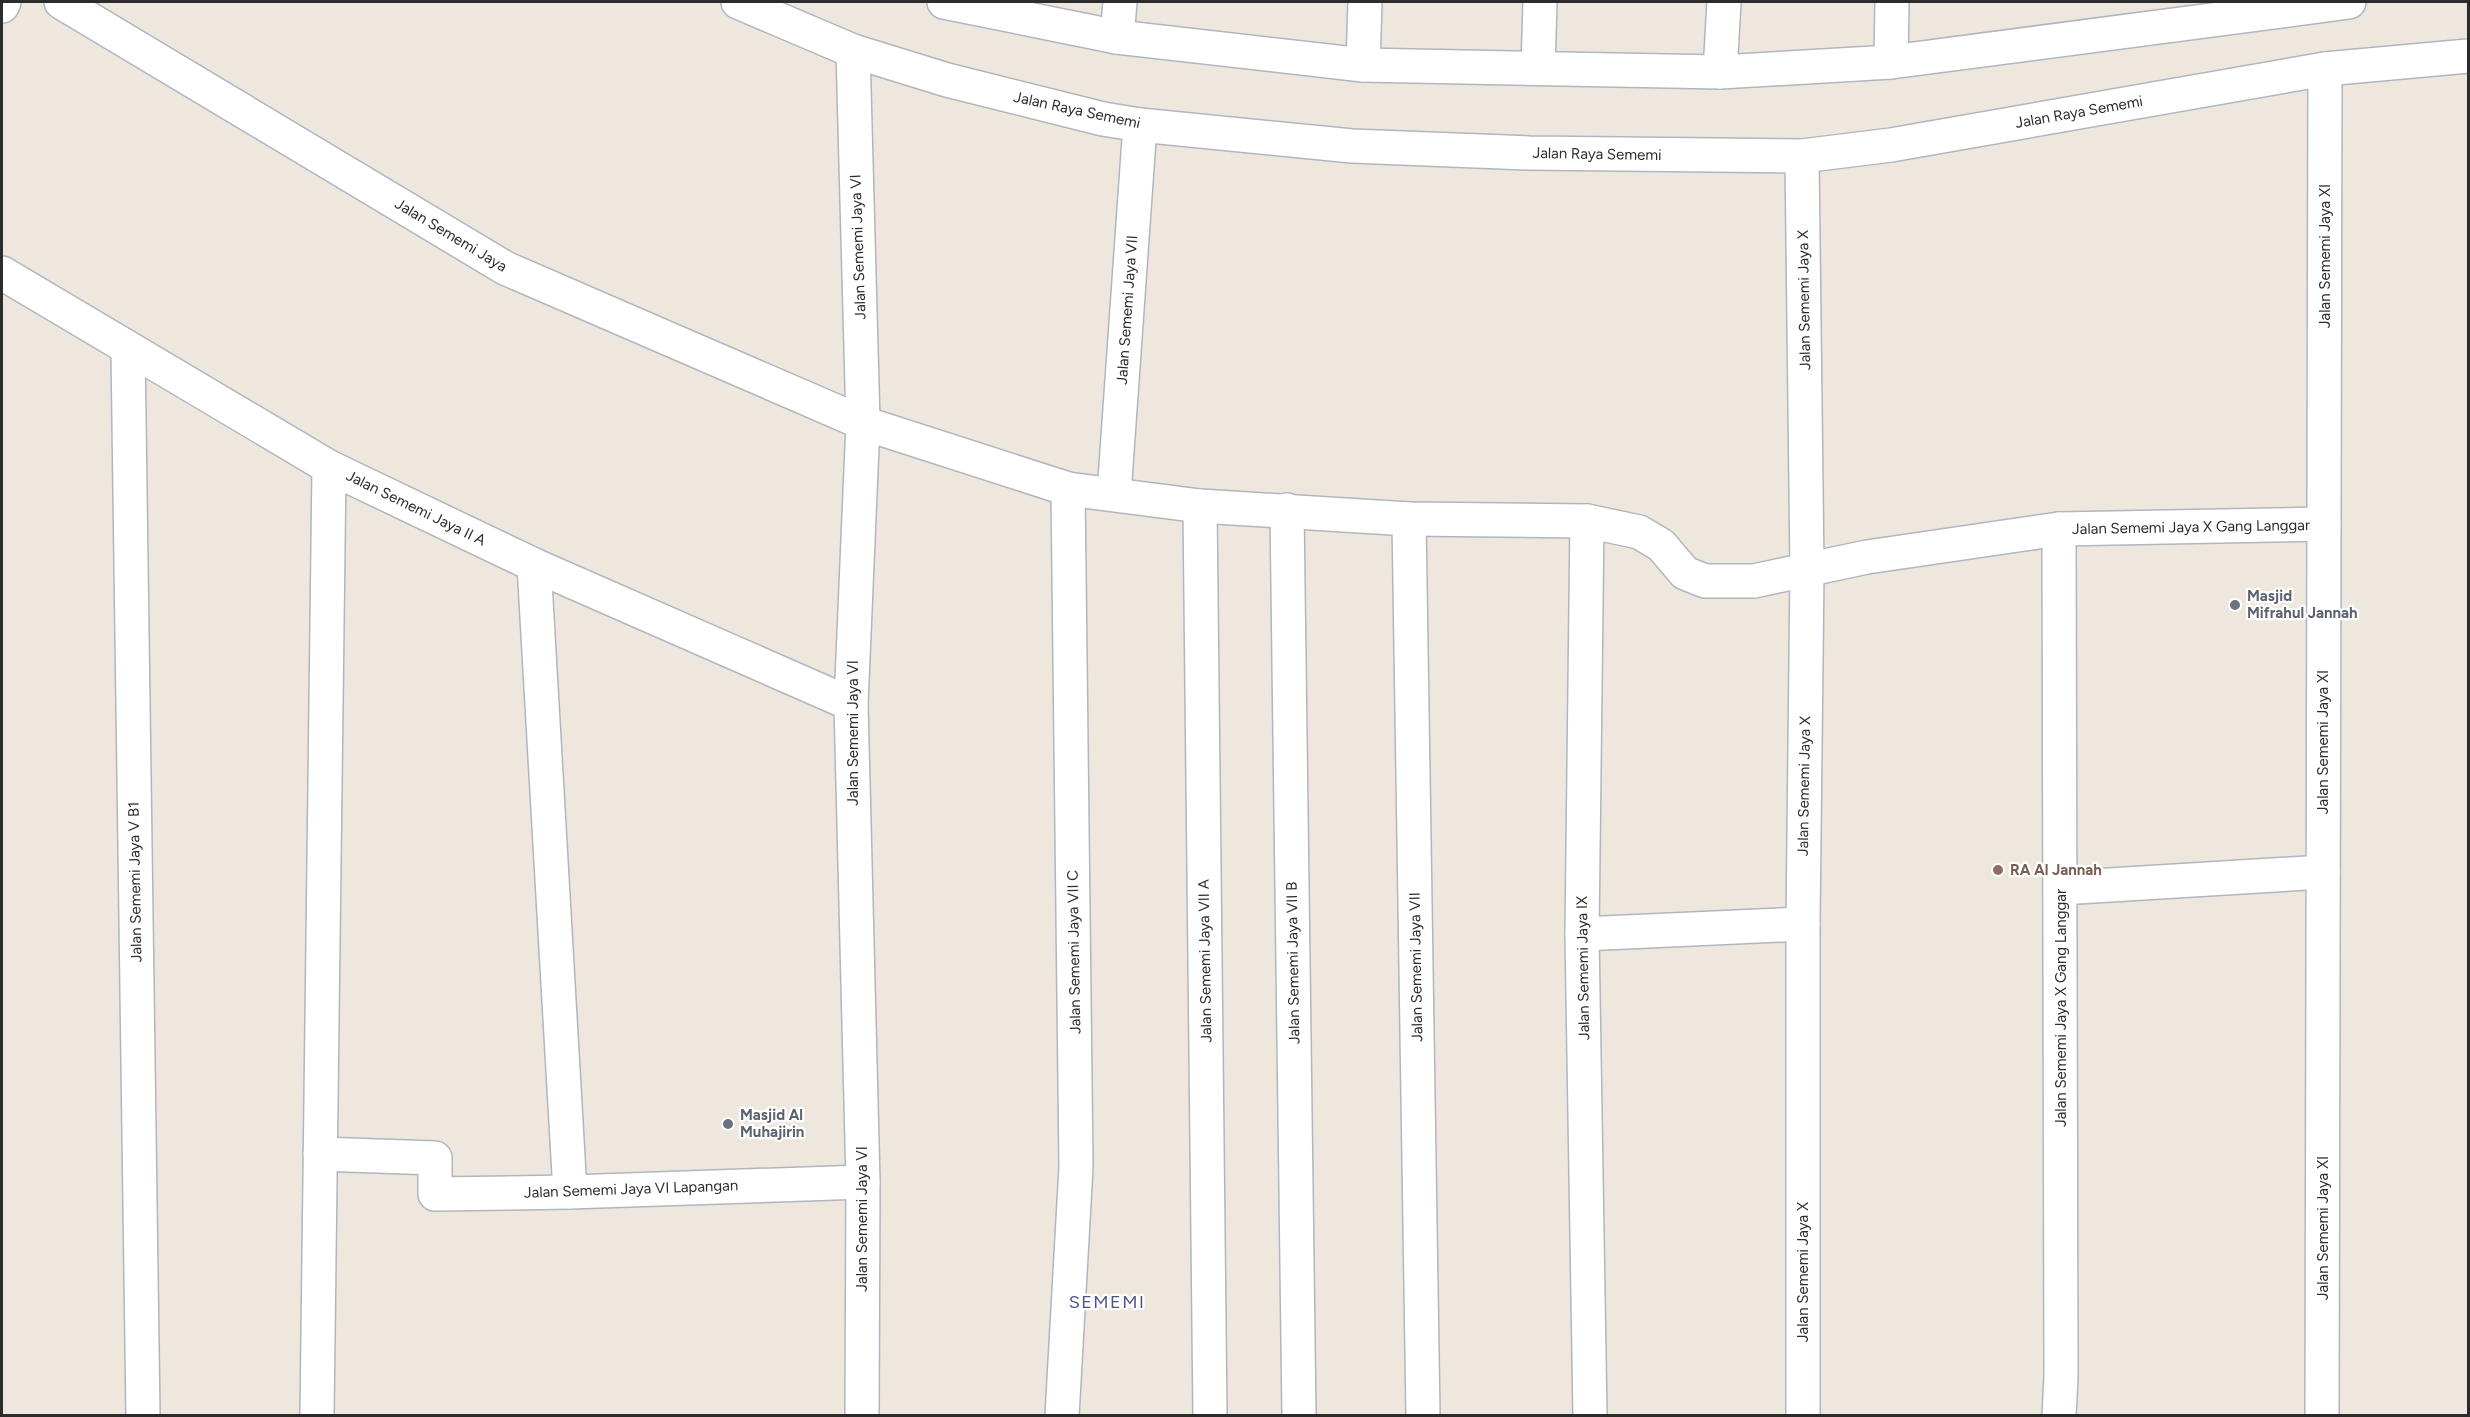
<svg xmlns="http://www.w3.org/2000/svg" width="2470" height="1417" font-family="Figtree,sans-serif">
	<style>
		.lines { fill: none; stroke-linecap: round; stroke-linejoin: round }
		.minor-casing { stroke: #b2b5c0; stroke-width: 36 }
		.secondary-casing { stroke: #b2b5c0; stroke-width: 36 }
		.minor { stroke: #fff; stroke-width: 33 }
		.secondary { stroke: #fff; stroke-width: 33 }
		.worship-dot { fill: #6b7280; stroke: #fff; stroke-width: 2 }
		.education-dot { fill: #8d6e63; stroke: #fff; stroke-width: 2 }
		.labels { text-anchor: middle; stroke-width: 4.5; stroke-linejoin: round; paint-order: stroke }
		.street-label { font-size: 15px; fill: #2c2c2c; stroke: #fff }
		.worship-label { font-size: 15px; font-weight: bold; fill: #5b616d; stroke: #fff; text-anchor: start }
		.education-label { font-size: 15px; font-weight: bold; fill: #785e54; stroke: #fff; text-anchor: start }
		.quarter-label { font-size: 18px; letter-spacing: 1.5px; fill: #4a5480; stroke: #fff }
	</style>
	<rect width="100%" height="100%" fill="#eee7de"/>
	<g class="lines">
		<g class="minor-casing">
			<g id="minor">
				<polyline points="61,2 505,268 863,423 1068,489 1200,506 1409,519 1587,521 1639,532 1661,545 1685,573 1705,581 1754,581 1867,557 2059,529 2324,524"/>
				<polyline points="2,6 4,2"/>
				<polyline points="1117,37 1120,2"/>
				<polyline points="853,51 863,423 851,704 863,1182 862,1416"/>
				<polyline points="1891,62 1892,2"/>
				<polyline points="1363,65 1365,2"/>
				<polyline points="1538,68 1540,2"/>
				<polyline points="1720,72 1724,2"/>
				<polyline points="1802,156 1807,570 1803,924 1803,1416"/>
				<polyline points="2,273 329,467 534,565 851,704"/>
				<polyline points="128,349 143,1416"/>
				<polyline points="1114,494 1140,125"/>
				<polyline points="1200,506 1210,1416"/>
				<polyline points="1287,510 1299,1416"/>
				<polyline points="1409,519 1423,1416"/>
				<polyline points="1587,521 1582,934 1590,1416"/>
				<polyline points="2059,529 2061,1377 2059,1416"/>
				<polyline points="534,565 570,1192"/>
				<polyline points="2061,888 2323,872"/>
				<polyline points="1582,934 1803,924"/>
				<polyline points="320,1154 435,1158 435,1194 570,1192 863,1182"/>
				<polyline points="317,1416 329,467"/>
				<polyline points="1062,1416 1076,1167 1068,489"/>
				<polyline points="2322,1416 2325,69"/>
			</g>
		</g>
		<g class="secondary-casing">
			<g id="secondary">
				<polyline points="738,2 853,51 947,80 1103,119 1140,125 1352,146 1529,153 1802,156 1891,145 2325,69 2468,56"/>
				<polyline points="944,2 1117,37 1363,65 1720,72 1891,62 2349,2"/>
			</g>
		</g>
		<use href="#minor" class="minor"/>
		<use href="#secondary" class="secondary"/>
	</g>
	<g class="worship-dot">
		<circle cx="2235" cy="605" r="6"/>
		<circle cx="728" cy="1124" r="6"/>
	</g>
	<circle class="education-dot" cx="1998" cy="870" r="6"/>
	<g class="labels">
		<g class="street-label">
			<text transform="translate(1077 110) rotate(12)" y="5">Jalan Raya Sememi</text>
			<text transform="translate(2079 112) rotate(-10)" y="5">Jalan Raya Sememi</text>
			<text transform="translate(1597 154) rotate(1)" y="5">Jalan Raya Sememi</text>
			<text transform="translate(451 235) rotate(31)" y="5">Jalan Sememi Jaya</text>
			<text transform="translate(858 247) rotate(-92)" y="5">Jalan Sememi Jaya VI</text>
			<text transform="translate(2325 256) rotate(-90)" y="5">Jalan Sememi Jaya XI</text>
			<text transform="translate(1804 300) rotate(-91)" y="5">Jalan Sememi Jaya X</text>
			<text transform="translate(1127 310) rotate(-86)" y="5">Jalan Sememi Jaya VII</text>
			<text transform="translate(416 508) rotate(26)" y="5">Jalan Sememi Jaya II A</text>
			<text transform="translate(2191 527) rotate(-1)" y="5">Jalan Sememi Jaya X Gang Langgar</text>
			<text transform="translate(853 733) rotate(-90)" y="5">Jalan Sememi Jaya VI</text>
			<text transform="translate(2323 742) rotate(-90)" y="5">Jalan Sememi Jaya XI</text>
			<text transform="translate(1804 786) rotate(-89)" y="5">Jalan Sememi Jaya X</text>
			<text transform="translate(135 882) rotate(-91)" y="5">Jalan Sememi Jaya V B1</text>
			<text transform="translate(1074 952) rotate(-91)" y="5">Jalan Sememi Jaya VII C</text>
			<text transform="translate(1205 961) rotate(-91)" y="5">Jalan Sememi Jaya VII A</text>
			<text transform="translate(1293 963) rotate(-91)" y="5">Jalan Sememi Jaya VII B</text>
			<text transform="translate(1416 967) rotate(-91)" y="5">Jalan Sememi Jaya VII</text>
			<text transform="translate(1583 968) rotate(-91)" y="5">Jalan Sememi Jaya IX</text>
			<text transform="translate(2061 1008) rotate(-90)" y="5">Jalan Sememi Jaya X Gang Langgar</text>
			<text transform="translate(631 1189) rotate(-2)" y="5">Jalan Sememi Jaya VI Lapangan</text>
			<text transform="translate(862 1219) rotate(-90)" y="5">Jalan Sememi Jaya VI</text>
			<text transform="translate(2323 1228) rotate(-90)" y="5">Jalan Sememi Jaya XI</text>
			<text transform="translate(1803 1272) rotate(-90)" y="5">Jalan Sememi Jaya X</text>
		</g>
		<g class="worship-label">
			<text x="2247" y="601">Masjid<tspan x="2247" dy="17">Mifrahul Jannah</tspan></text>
			<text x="740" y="1120">Masjid Al<tspan x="740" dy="17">Muhajirin</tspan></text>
		</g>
		<g class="education-label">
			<text x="2010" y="875">RA Al Jannah</text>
		</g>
		<g class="quarter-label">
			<text x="1107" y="1308">SEMEMI</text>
		</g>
	</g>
	<rect width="2470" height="1417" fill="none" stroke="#2c2c2c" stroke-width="6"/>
</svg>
